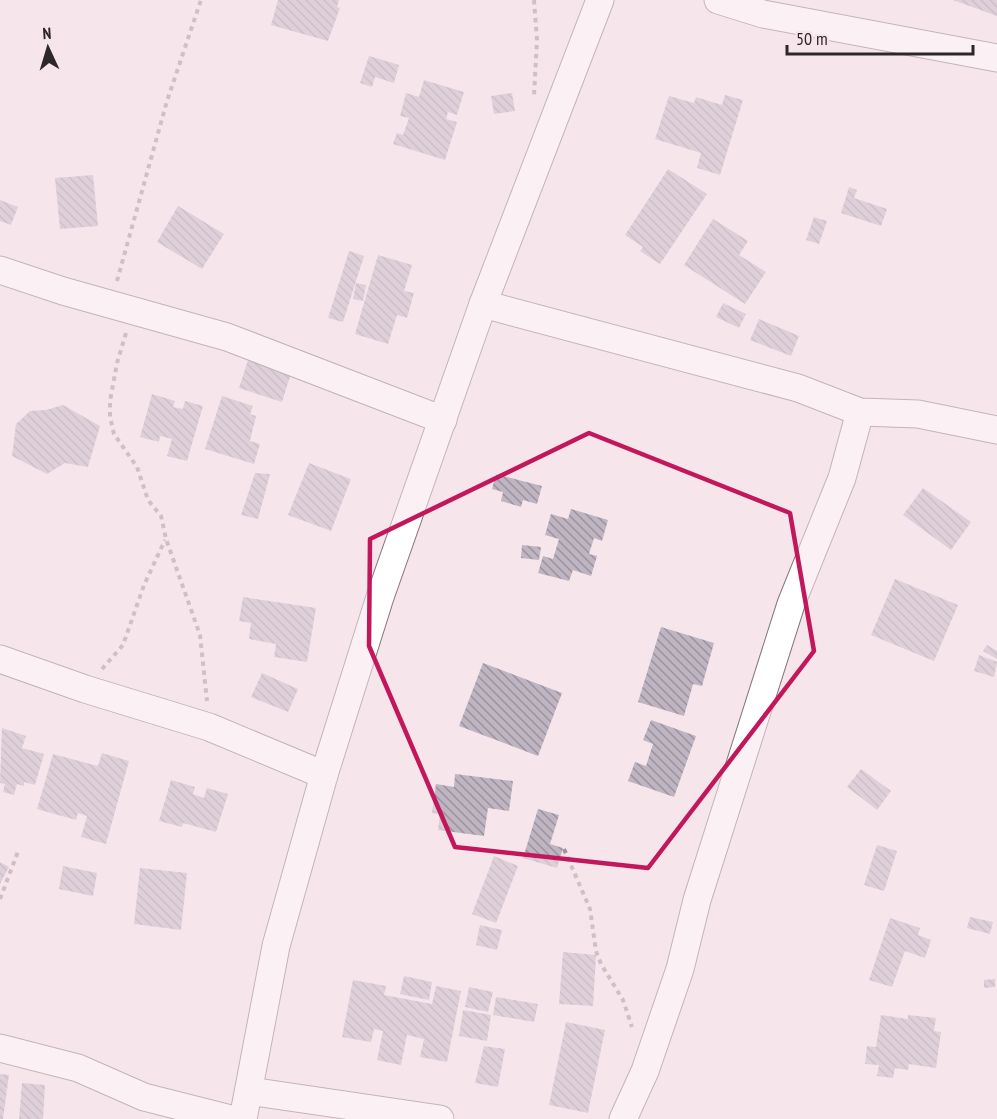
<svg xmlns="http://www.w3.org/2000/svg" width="997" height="1119" font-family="'PT Sans Narrow',sans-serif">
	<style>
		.building { fill: url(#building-back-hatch) }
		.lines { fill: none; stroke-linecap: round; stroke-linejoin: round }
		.minor-casing { stroke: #85767c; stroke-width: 29 }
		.path { stroke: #9f9197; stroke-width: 4; stroke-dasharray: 4.5 4.5; stroke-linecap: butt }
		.minor { stroke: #fff; stroke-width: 27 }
		.marked { fill: none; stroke: #c2185b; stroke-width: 4.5; stroke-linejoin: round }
	</style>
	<defs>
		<pattern id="building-back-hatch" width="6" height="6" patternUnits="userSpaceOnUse" patternTransform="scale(1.5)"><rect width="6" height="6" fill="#bfb4c1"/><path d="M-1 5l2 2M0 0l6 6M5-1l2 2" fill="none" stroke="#9c929d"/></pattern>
	</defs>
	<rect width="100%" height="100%" fill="#f7e5ec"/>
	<g class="building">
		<polygon points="278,0 339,0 337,7 340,8 328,41 271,25"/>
		<polygon points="953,0 997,0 997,16"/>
		<polygon points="369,56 399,65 394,83 375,77 372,87 360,83"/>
		<polygon points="424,80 464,92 457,115 448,112 446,119 457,122 445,160 393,144 397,133 403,135 409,118 400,116 406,93 419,97"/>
		<polygon points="512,93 515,111 494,114 491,96"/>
		<polygon points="725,95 743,100 720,175 697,168 701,153 655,139 669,96 694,103 696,97 722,105"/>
		<polygon points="668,169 707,194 660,264 640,251 643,247 625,235"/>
		<polygon points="93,175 98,226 60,229 55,178"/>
		<polygon points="849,187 857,190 854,198 887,209 881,226 841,213"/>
		<polygon points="0,200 18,207 11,225 0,221"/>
		<polygon points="178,206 224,234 202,269 157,242"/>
		<polygon points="814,217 827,221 819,244 806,240"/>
		<polygon points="713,219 748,241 739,255 766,272 745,304 684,265"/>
		<polygon points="349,251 364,256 343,322 328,318"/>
		<polygon points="378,255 412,265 404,291 414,293 407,318 397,315 388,344 355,334"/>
		<polygon points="356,283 366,285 363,301 353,299"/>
		<polygon points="723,303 746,314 739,328 716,317"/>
		<polygon points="759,319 799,336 791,356 750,340"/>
		<polygon points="250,354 293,367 282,402 239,388"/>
		<polygon points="152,394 175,401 173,407 183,409 185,401 203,406 187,461 167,456 172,439 160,436 159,442 140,437"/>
		<polygon points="222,396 253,406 250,414 256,416 250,441 260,444 254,464 205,449"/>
		<polygon points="63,405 100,426 88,467 65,463 47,474 12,456 16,424 30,411 46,410"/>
		<polygon points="309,463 351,479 331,531 288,515"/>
		<polygon points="255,473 270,474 258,519 241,515"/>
		<polygon points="496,474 542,486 537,504 523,500 521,507 501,501 503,492 492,489"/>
		<polygon points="923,488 971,522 951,550 903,515"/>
		<polygon points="571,509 608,520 602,541 594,538 589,554 597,556 591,576 573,570 569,581 538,573 543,556 553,559 559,539 545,535 551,514 568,519"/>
		<polygon points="522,545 541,547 539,560 521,558"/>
		<polygon points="895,579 958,605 934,661 871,635"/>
		<polygon points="243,597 316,608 307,662 274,657 276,644 249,639 251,623 239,621"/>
		<polygon points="661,627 714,643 702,686 693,684 684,716 638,702"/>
		<polygon points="987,645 997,651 997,659 983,651"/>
		<polygon points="979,655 997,662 994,677 974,671"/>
		<polygon points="483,663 562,693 538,756 459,726"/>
		<polygon points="262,673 298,689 288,712 251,697"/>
		<polygon points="651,720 696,736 674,797 628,781 635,762 646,766 653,744 643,740"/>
		<polygon points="2,728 26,736 22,748 44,754 35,785 24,782 24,786 17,784 14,795 3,792 5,784 0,783"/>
		<polygon points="102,753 129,761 106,844 81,837 87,816 78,813 76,820 37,809 53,754 98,766"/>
		<polygon points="861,769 891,791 877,810 847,787"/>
		<polygon points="455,774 513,781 509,811 488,808 484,836 438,830 440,814 432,813 436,784 454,787"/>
		<polygon points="171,780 195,787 193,794 204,798 207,788 228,794 216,832 183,823 182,827 159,821"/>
		<polygon points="538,809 559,815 550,844 563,848 557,868 523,858"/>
		<polygon points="877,845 897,851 884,891 864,885"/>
		<polygon points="494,856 518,866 496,923 472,914"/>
		<polygon points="0,862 9,867 0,884"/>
		<polygon points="63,866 97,873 93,896 59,889"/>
		<polygon points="140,868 187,873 181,930 134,924"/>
		<polygon points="970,917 993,922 990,934 967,928"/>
		<polygon points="890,918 920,928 918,935 931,940 925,958 905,951 892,987 869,980"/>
		<polygon points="480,925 502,930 497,950 476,945"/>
		<polygon points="563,952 596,955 593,1006 559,1004"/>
		<polygon points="404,976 432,982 429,1000 400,994"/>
		<polygon points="995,979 995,987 984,988 984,980"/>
		<polygon points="353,980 386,986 384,995 432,1004 436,986 461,991 447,1062 420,1057 424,1039 407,1035 401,1065 377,1060 383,1031 374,1029 371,1042 342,1037"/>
		<polygon points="469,987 493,992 488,1012 465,1007"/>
		<polygon points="496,997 538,1004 534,1022 493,1015"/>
		<polygon points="463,1010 491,1015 487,1041 459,1036"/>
		<polygon points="881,1015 908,1019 908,1015 936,1018 934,1031 941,1032 936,1068 909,1064 908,1070 895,1068 893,1078 877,1076 879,1065 865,1064 867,1046 876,1047"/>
		<polygon points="566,1022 605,1030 588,1113 549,1105"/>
		<polygon points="484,1046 505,1049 498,1087 475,1083"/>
		<polygon points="0,1074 9,1075 3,1119 0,1119"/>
		<polygon points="22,1083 45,1085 43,1119 19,1119"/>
	</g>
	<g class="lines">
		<g class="minor-casing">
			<g id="minor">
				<polyline points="718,0 763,14 997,58"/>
				<polyline points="0,270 63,291 227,337 443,420"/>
				<polyline points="483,304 798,388 860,412 918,414 997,430"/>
				<polyline points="0,659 85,689 209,727 324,775"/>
				<polyline points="0,1048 78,1068 144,1097 231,1119"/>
				<polyline points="249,1091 440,1119"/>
				<polyline points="243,1119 276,946 324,775 380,597 483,304 600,0"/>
				<polyline points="623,1119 645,1071 680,969 697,900 791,604 842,478 860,412"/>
			</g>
		</g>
		<g class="path">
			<polyline points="534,0 537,40 534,95"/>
			<polyline points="117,281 167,101 201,0"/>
			<polyline points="126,333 117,363 110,401 110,417 114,434 137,467 148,500 161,516 166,539 200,635 207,701"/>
			<polyline points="102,669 123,645 144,585 165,540"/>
			<polyline points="564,849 590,909 596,951 601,964 623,1000 632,1027"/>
			<polyline points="0,899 19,849"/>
		</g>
		<use href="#minor" class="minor"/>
	</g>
	<path d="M0 0H997V1119H0ZM589 433 790 513 814 651 648 868 455 847 369 646 370 539Z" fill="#f7e5ec" fill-opacity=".55" fill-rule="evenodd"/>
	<path class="marked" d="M589 433 790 513 814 651 648 868 455 847 369 646 370 539Z"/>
	<g transform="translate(48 48) rotate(356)" stroke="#f7e5ec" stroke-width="4.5" paint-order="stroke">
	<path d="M0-4.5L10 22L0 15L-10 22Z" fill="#2e272a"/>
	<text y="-9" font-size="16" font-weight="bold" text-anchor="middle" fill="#2e272a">N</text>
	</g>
	<path d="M787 45v9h186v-9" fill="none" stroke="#2e272a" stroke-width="3"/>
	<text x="796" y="45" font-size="18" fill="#2e272a" stroke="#f7e5ec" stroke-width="4.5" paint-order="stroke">50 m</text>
</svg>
